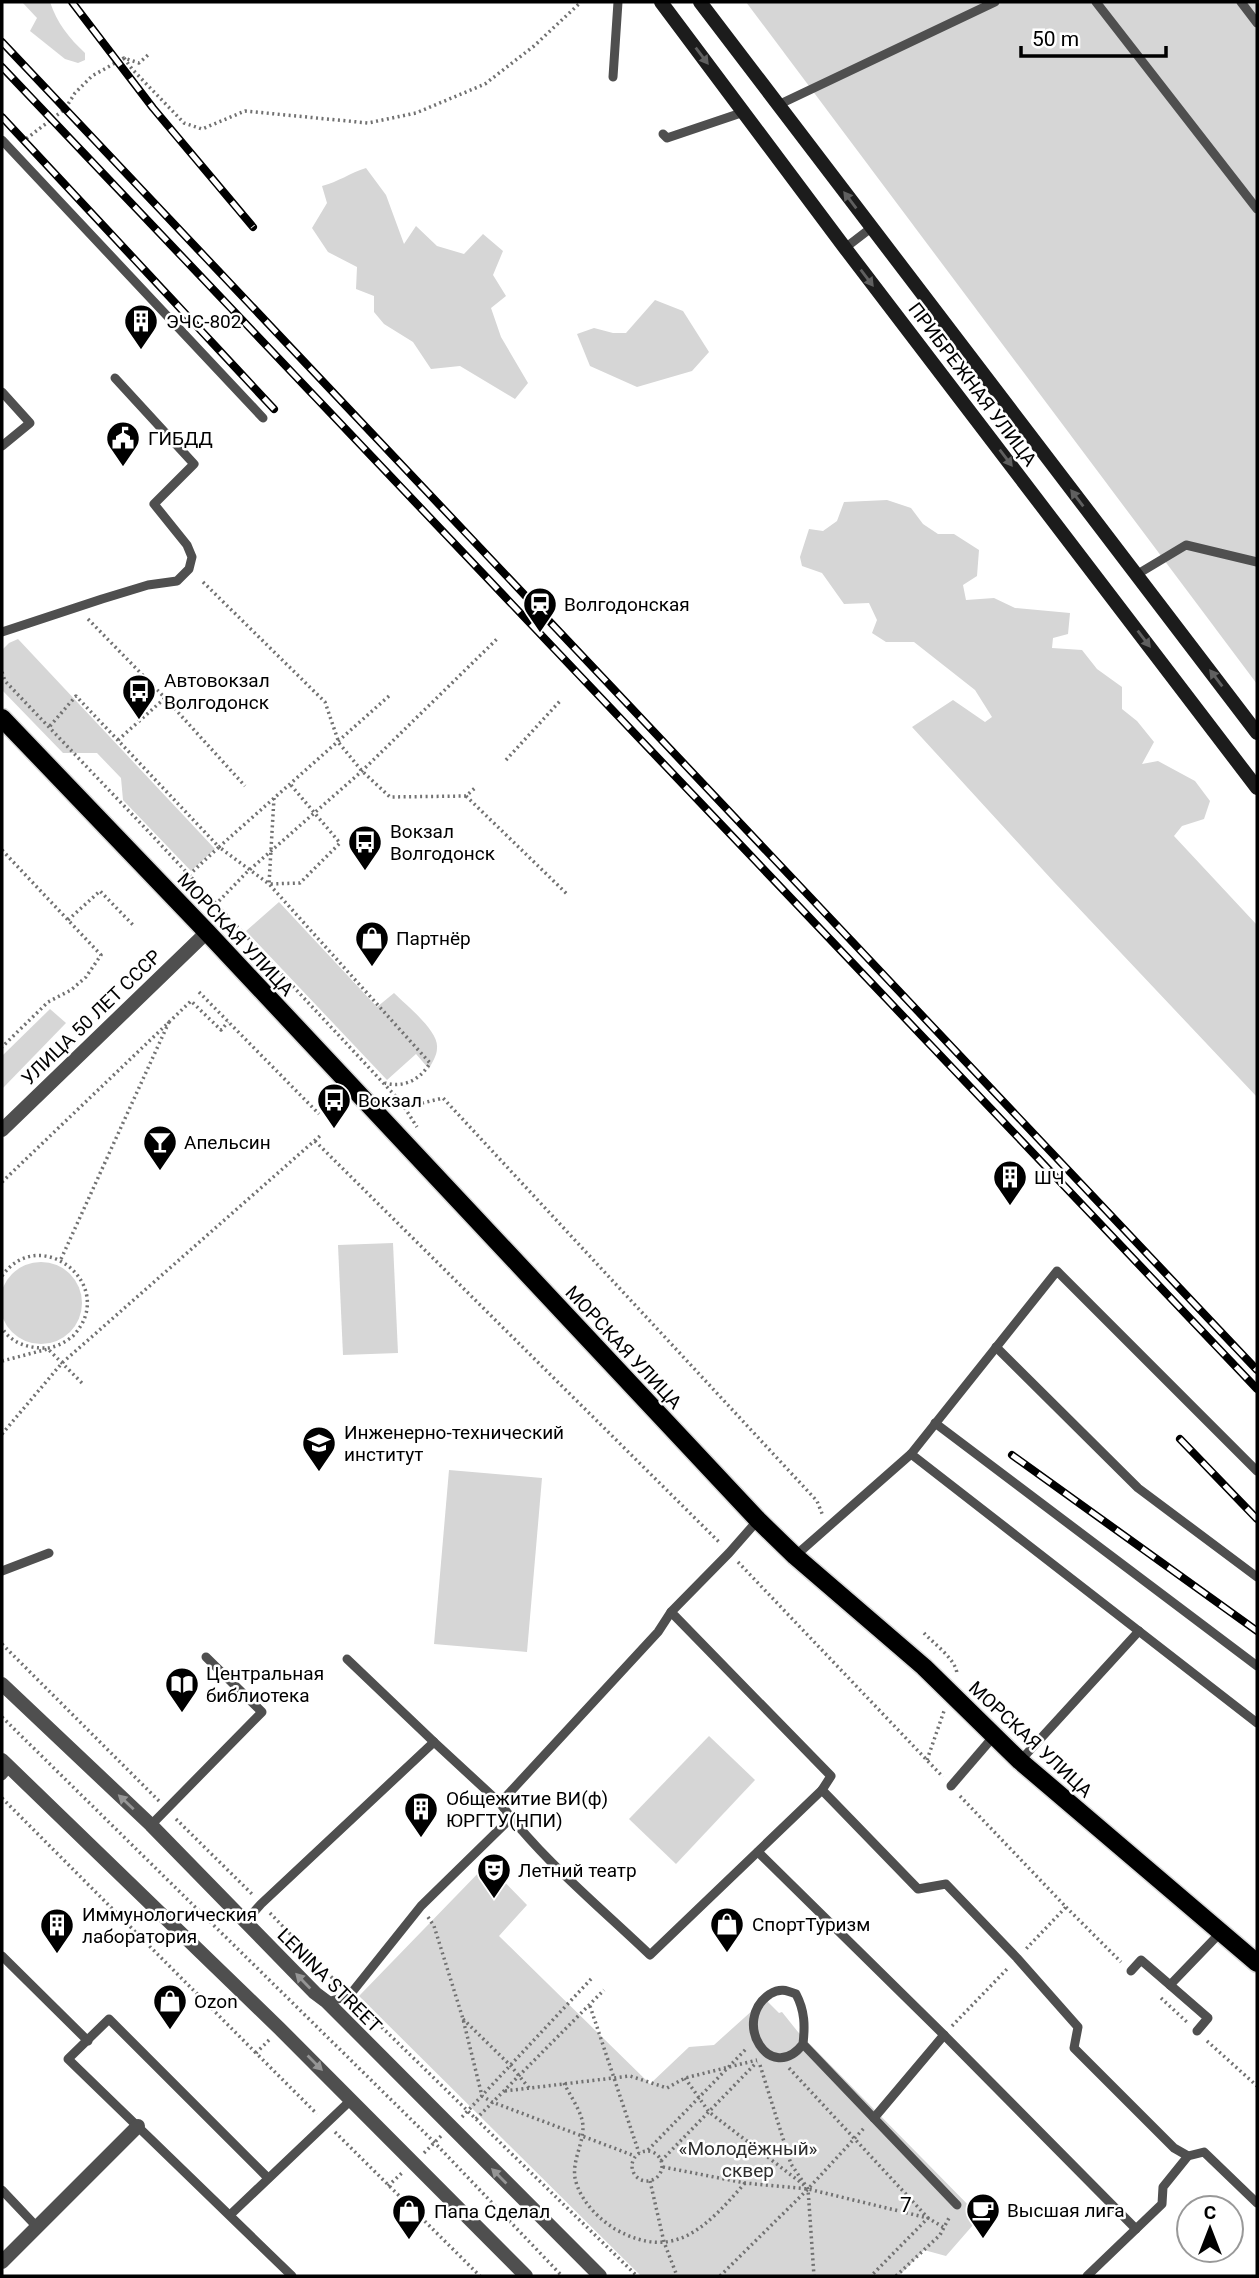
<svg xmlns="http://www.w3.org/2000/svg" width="1259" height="2278" font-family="Roboto,sans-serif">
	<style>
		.green { fill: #d6d6d6 }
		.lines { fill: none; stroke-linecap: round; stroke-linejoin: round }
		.primary-casing { stroke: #dbdbdb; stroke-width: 21 }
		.path { stroke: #717171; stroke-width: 3.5; stroke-dasharray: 2 3.5; stroke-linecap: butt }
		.service { stroke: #4f4f4f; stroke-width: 9 }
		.minor { stroke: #4f4f4f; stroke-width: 14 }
		.tertiary { stroke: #4f4f4f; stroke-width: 14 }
		.secondary { stroke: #1c1c1c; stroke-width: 14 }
		.primary { stroke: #000; stroke-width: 18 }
		.rail-casing { stroke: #000; stroke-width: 8 }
		.rail { stroke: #fff; stroke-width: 5; stroke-dasharray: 16; stroke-linecap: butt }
		.oneway { fill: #606060 }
		.oneway2 { fill: #959595 }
		.labels { text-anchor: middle; stroke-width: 5; stroke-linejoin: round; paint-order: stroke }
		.poi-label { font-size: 19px; fill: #000; stroke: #fff; text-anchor: start }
		.street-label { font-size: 19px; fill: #000; stroke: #fff }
		.park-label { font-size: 19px; fill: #2d2d2d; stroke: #fff }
		.neighbourhood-label { font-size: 21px; letter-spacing: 2px; fill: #000; stroke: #fff }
	</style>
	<rect width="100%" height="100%" fill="#fff"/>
	<g class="green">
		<path d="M22 2H50C57 23 69 38 85 53V60L78 63 65 59 30 31 37 18Z"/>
		<polygon points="746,2 1257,2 1257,684"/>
		<path d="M366 168 386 195 404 244 416 226 437 246 464 254 483 234 503 251 493 275 506 296 491 308 501 337 528 383 515 399 460 366 431 369 413 342 384 324 374 312V296L356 289 357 267 328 252 312 228 327 203 322 186C338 182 350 173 366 168Z"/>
		<polygon points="655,300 683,311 709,352 692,371 637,387 590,366 577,334 594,328 613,333 626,333"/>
		<polygon points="887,500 911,508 923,524 938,534 954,534 979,550 977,576 963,585 966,600 994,598 1015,608 1070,613 1068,634 1053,638 1052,648 1082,650 1097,669 1122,687 1122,709 1137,721 1154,742 1142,764 1158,761 1195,781 1210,801 1204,819 1182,826 1174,836 1257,925 1257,1097 1054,882 912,727 953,700 985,722 992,717 975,690 914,642 886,642 872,633 877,620 869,603 844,604 822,573 802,566 800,557 809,529 823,531 837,521 844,502"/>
		<polygon points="18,639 215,849 191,871 123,800 121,778 97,753 63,753 2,690 2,650 9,643"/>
		<path d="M279 902 377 1007 394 993C406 1005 439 1031 437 1048 437 1056 432 1062 429 1069L416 1054 387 1080 246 931Z"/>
		<polygon points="50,1009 66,1023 2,1089 2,1056"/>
		<polygon points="393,1243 398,1353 343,1355 338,1245"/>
		<circle cx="41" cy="1303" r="41"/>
		<polygon points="449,1470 542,1478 527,1652 434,1644"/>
		<polygon points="709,1736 755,1780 676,1864 629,1819"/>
		<polygon points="487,1864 527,1905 499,1936 650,2084 689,2047 714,2045 765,1999 779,2013 782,2012 798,2032 980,2217 946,2256 924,2250 899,2276 641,2276 359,1996"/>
	</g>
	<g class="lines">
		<g class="primary-casing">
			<polyline id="primary" points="2,718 207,932 758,1520 795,1556 924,1667 1020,1761 1257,1963"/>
		</g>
		<g class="path">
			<polyline points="124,58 132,69 184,123 202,129 245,111 368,123 416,113 485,84 534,46 581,2"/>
			<polyline points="22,142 65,109 75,93 92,76 124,58 139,63 148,55"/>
			<polyline points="203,582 325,702 339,743 362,771 390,797 466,796 476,787"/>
			<polyline points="88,619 165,698"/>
			<polyline points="2,672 5,681 147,830 401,1102 417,1127"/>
			<polyline points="50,726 76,696 219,847 389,696"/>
			<polyline points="118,740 165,698 245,786"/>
			<polyline points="506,760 560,701"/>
			<polyline points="466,796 567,894"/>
			<polyline points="274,798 269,884 300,883 340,843 290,784"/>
			<polyline points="2,850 101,955 86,977 71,990 48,1002 2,1047"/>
			<path d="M189 875 219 847 269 884 430 1063C420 1080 404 1088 385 1083"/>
			<polyline points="219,901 246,873 362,771 499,637"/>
			<polyline points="68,920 100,891 135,927"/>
			<polyline points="199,992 319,1114"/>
			<polyline points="406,1107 443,1098 817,1501 823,1516"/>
			<polyline points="315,1141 721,1544"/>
			<polyline points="2,1182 191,1001 221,1030 228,1022"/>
			<polyline points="61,1259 169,1022"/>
			<path d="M2 1276C40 1222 120 1286 73 1336 66 1342 53 1349 44 1348 28 1348 11 1343 2 1328"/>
			<polyline points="2,1361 48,1349 82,1383"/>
			<polyline points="2,1434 62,1363 321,1135"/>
			<polyline points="738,1562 943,1777"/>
			<path d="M924 1633C934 1644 956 1659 957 1674"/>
			<polyline points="2,1644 159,1801"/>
			<polyline points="2,1717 434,2142 562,2276"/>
			<polyline points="927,1760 944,1711"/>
			<polyline points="960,1796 1066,1907 1025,1950"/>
			<polyline points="2,1798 256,2053"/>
			<polyline points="176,1819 253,1895"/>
			<polyline points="1066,1907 1121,1962"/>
			<polyline points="270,1913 340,1986"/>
			<polyline points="428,1917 434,1926 463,2019 482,2096 492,2102 635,2156"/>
			<polyline points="1161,1998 1189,2024"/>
			<polyline points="358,2004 637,2276"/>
			<polyline points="590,2006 639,2153"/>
			<polyline points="463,2019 511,2066 529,2088"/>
			<polyline points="952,2026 1008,1968"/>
			<polyline points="269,2040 256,2053 317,2114"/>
			<polyline points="1207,2041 1257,2086"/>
			<polyline points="760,2065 791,2164 808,2189 814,2276"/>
			<polyline points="789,2068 928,2218 871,2276"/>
			<polyline points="685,2078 709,2112 804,2185"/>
			<path d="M564 2083C570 2096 583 2113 583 2127 583 2147 569 2165 577 2185 583 2203 599 2219 615 2229 675 2263 707 2226 745 2183"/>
			<polyline points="505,2091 630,2076 667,2088 685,2078 757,2060"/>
			<polyline points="462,2117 592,1978"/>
			<polyline points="476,2119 604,1990"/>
			<polyline points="335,2132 480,2276"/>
			<polyline points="648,2150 747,2048"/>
			<circle cx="647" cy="2166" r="15"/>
			<polyline points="424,2153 441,2136"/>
			<polyline points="661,2161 757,2062"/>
			<polyline points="663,2167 745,2183 808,2189 928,2218 943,2227"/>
			<polyline points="650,2181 664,2242 677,2276"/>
			<polyline points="388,2186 403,2172"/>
			<polyline points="720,2276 808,2189 865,2127"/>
			<polyline points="896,2276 940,2235 950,2216"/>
		</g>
		<g class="service">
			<polyline points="1096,2 1257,209"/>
			<polyline points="1241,2 1257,23"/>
			<polyline points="613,77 618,2"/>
			<polyline points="778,105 995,2"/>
			<polyline points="663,134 667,138 744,112"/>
			<polyline points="2,140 263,418"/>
			<polyline points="845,248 871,228"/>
			<polyline points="2,392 30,423 2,446"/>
			<polyline points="1136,575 1186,545 1257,562"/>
			<polyline points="2,632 102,599 148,585 177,581 189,569 192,557 187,545 154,504 194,464 115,378"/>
			<polyline points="996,1347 1138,1488 1257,1577"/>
			<polyline points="935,1423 1257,1666"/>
			<polyline points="1257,1471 1057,1271 911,1454 1257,1723"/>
			<polyline points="758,1520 729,1553 671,1612 831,1776 822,1790 918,1889 946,1884 1017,1958 1078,2027 1074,2048 1174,2148 1188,2156"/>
			<polyline points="795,1556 911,1454"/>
			<polyline points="2,1571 49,1553"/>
			<path d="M671 1612 658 1632 500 1803C540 1858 601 1908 650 1955L822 1790"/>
			<polyline points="347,1659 434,1742"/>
			<polyline points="1020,1761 1139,1631"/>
			<polyline points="2,1776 9,1768"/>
			<polyline points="951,1786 994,1736"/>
			<polyline points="151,1825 262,1712 206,1657"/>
			<polyline points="758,1852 944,2035 1136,2229"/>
			<polyline points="245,1922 261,1904 434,1742 500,1803"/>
			<polyline points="2,1956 88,2041"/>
			<polyline points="1131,1971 1141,1960 1170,1985 1221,1932"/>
			<polyline points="1170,1985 1208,2018 1197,2031"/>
			<polyline points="327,2002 349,1996 421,1906 511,1818"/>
			<path d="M803 2044C771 2086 730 2021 770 1994 780 1988 786 1990 796 1994 805 2011 805 2026 803 2044L957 2205"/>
			<polyline points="874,2118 944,2035"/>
			<polyline points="268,2178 109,2019 68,2059 292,2276"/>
			<polyline points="2,2190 37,2227"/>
			<polyline points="230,2215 351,2100"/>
			<polyline points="1087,2276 1162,2204 1163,2187 1188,2156 1204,2152 1257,2203"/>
		</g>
		<g class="minor">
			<polyline points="2,1684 151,1825 315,1993 327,2002 600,2276"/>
			<polyline points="2,1760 279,2028 526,2276"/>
			<polyline points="2,2262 138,2126"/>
		</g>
		<polyline class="tertiary" points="2,1130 207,932"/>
		<g class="secondary">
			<polyline points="661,2 845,248 1257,788"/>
			<polyline points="700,2 1257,733"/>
		</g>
		<use href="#primary" class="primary"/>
		<g class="rail-casing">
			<g id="rail">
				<polyline points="72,2 153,108 253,227"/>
				<polyline points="2,42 1257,1370"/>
				<polyline points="2,67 1257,1389"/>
				<polyline points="2,117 274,409"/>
				<polyline points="1180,1439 1257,1519"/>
				<polyline points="1012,1455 1257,1631"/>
			</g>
		</g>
		<use href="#rail" class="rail"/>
	</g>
	<defs><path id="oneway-solid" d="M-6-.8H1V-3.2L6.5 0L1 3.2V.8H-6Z" transform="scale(1.75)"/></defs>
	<g class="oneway">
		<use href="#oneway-solid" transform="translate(702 56) rotate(53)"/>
		<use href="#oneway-solid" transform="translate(850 200) rotate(-127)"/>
		<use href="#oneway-solid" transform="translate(867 278) rotate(53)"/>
		<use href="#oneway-solid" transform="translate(1006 458) rotate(53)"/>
		<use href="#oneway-solid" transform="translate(1077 498) rotate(-127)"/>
		<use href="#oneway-solid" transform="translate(1144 639) rotate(53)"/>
		<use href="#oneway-solid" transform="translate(1216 678) rotate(-127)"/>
	</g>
	<g class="oneway2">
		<use href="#oneway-solid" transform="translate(126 1802) rotate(-137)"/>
		<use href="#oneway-solid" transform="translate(303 1981) rotate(-134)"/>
		<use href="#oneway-solid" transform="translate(315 2063) rotate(45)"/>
		<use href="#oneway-solid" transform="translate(499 2176) rotate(-135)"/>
	</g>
	<defs>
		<g id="building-pin" transform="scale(1.75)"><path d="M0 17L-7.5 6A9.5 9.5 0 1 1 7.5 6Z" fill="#000" stroke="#fff"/><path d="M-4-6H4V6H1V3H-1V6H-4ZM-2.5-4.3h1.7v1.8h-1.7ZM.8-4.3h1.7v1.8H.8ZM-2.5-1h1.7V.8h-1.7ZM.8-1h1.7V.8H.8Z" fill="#fff"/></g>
		<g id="civic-pin" transform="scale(1.75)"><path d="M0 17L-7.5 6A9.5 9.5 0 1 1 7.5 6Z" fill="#000" stroke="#fff"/><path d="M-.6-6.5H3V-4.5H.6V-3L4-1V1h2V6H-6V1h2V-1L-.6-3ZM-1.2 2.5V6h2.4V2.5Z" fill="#fff"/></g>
		<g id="station-pin" transform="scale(1.75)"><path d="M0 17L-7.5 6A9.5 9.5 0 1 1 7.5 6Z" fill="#000" stroke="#fff"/><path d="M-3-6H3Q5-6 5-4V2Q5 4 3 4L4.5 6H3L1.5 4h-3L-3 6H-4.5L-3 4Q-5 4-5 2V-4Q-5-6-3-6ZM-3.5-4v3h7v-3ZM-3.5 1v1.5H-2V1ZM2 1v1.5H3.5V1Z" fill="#fff"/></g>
		<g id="bus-pin" transform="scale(1.75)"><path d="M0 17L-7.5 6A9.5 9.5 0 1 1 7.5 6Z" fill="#000" stroke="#fff"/><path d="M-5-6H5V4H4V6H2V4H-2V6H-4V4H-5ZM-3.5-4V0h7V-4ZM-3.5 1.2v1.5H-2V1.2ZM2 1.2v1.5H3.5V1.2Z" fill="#fff"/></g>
		<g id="shop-pin" transform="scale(1.75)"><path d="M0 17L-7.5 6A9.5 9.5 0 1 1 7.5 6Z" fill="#000" stroke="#fff"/><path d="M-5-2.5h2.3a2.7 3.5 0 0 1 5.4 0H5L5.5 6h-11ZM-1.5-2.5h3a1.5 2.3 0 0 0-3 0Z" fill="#fff"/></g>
		<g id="bar-pin" transform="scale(1.75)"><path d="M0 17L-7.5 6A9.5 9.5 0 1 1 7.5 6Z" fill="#000" stroke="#fff"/><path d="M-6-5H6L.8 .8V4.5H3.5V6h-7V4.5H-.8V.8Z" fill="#fff"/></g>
		<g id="university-pin" transform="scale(1.75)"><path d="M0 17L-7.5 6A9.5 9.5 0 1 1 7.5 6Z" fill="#000" stroke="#fff"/><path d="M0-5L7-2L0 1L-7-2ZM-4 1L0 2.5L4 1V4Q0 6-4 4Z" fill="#fff"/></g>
		<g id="library-pin" transform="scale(1.75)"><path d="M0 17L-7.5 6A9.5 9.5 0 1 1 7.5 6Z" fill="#000" stroke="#fff"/><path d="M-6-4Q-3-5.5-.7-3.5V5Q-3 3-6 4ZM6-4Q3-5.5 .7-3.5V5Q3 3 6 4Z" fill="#fff"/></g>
		<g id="theatre-pin" transform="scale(1.75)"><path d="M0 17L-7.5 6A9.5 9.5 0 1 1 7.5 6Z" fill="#000" stroke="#fff"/><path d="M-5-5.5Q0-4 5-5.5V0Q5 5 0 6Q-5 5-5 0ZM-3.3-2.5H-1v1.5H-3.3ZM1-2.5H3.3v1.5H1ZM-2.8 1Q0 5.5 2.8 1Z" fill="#fff"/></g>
		<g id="cafe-pin" transform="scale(1.75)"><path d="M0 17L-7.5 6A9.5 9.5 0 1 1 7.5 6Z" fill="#000" stroke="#fff"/><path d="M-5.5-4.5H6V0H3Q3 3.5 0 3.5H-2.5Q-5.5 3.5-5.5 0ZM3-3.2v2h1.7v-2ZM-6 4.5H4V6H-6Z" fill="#fff"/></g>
	</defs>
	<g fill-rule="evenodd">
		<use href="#building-pin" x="141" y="321"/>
		<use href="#civic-pin" x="123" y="438"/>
		<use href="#station-pin" x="540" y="604"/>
		<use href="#bus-pin" x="139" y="691"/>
		<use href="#bus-pin" x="365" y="842"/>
		<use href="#shop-pin" x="372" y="938"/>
		<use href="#bus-pin" x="334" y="1100"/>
		<use href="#bar-pin" x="160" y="1142"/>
		<use href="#building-pin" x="1010" y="1177"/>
		<use href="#university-pin" x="319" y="1443"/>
		<use href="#library-pin" x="182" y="1684"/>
		<use href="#building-pin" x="421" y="1809"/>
		<use href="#theatre-pin" x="494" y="1870"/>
		<use href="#shop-pin" x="727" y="1924"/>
		<use href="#building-pin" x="57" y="1925"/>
		<use href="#shop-pin" x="170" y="2001"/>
		<use href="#cafe-pin" x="983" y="2210"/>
		<use href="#shop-pin" x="409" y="2211"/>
	</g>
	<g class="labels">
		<g class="poi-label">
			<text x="166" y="328">ЭЧС-802</text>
			<text x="148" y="445">ГИБДД</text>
			<text x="564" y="611">Волгодонская</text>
			<text x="164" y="687">Автовокзал<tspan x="164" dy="22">Волгодонск</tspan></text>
			<text x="390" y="838">Вокзал<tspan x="390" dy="22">Волгодонск</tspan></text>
			<text x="396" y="945">Партнёр</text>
			<text x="358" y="1107">Вокзал</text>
			<text x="184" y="1149">Апельсин</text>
			<text x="1034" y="1184">ШЧ</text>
			<text x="344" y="1439">Инженерно-технический<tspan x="344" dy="22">институт</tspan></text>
			<text x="206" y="1680">Центральная<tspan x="206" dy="22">библиотека</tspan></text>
			<text x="446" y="1805">Общежитие ВИ(ф)<tspan x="446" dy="22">ЮРГТУ(НПИ)</tspan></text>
			<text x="518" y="1877">Летний театр</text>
			<text x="82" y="1921">Иммунологическия<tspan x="82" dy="22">лаборатория</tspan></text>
			<text x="752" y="1931">СпортТуризм</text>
			<text x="194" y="2008">Ozon</text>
			<text x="1007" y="2217">Высшая лига</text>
			<text x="434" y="2218">Папа Сделал</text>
		</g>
		<g class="street-label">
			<text transform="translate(973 384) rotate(53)" y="7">ПРИБРЕЖНАЯ УЛИЦА</text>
			<text transform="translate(236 934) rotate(47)" y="7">МОРСКАЯ УЛИЦА</text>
			<text transform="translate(91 1017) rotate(-44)" y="7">УЛИЦА 50 ЛЕТ СССР</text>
			<text transform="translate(624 1347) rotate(47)" y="7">МОРСКАЯ УЛИЦА</text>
			<text transform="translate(1031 1739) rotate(43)" y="7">МОРСКАЯ УЛИЦА</text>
			<text transform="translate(330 1980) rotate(45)" y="7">LENINA STREET</text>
		</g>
		<g class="park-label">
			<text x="748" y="2155">«Молодёжный»<tspan x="748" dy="22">сквер</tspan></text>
		</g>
		<g class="neighbourhood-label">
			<text x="907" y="2212">7</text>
		</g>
	</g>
	<rect width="1259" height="2278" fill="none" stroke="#000000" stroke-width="7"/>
	<g transform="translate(1210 2229)"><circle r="33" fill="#ffffff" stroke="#999999" stroke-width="2"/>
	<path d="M0-5L12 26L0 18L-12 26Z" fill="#000000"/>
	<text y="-10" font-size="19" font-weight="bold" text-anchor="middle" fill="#000000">С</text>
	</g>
	<path d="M1021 46v10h145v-10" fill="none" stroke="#000000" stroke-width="3.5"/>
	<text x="1032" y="46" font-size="21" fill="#000000" stroke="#ffffff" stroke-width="5" paint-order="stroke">50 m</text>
</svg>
